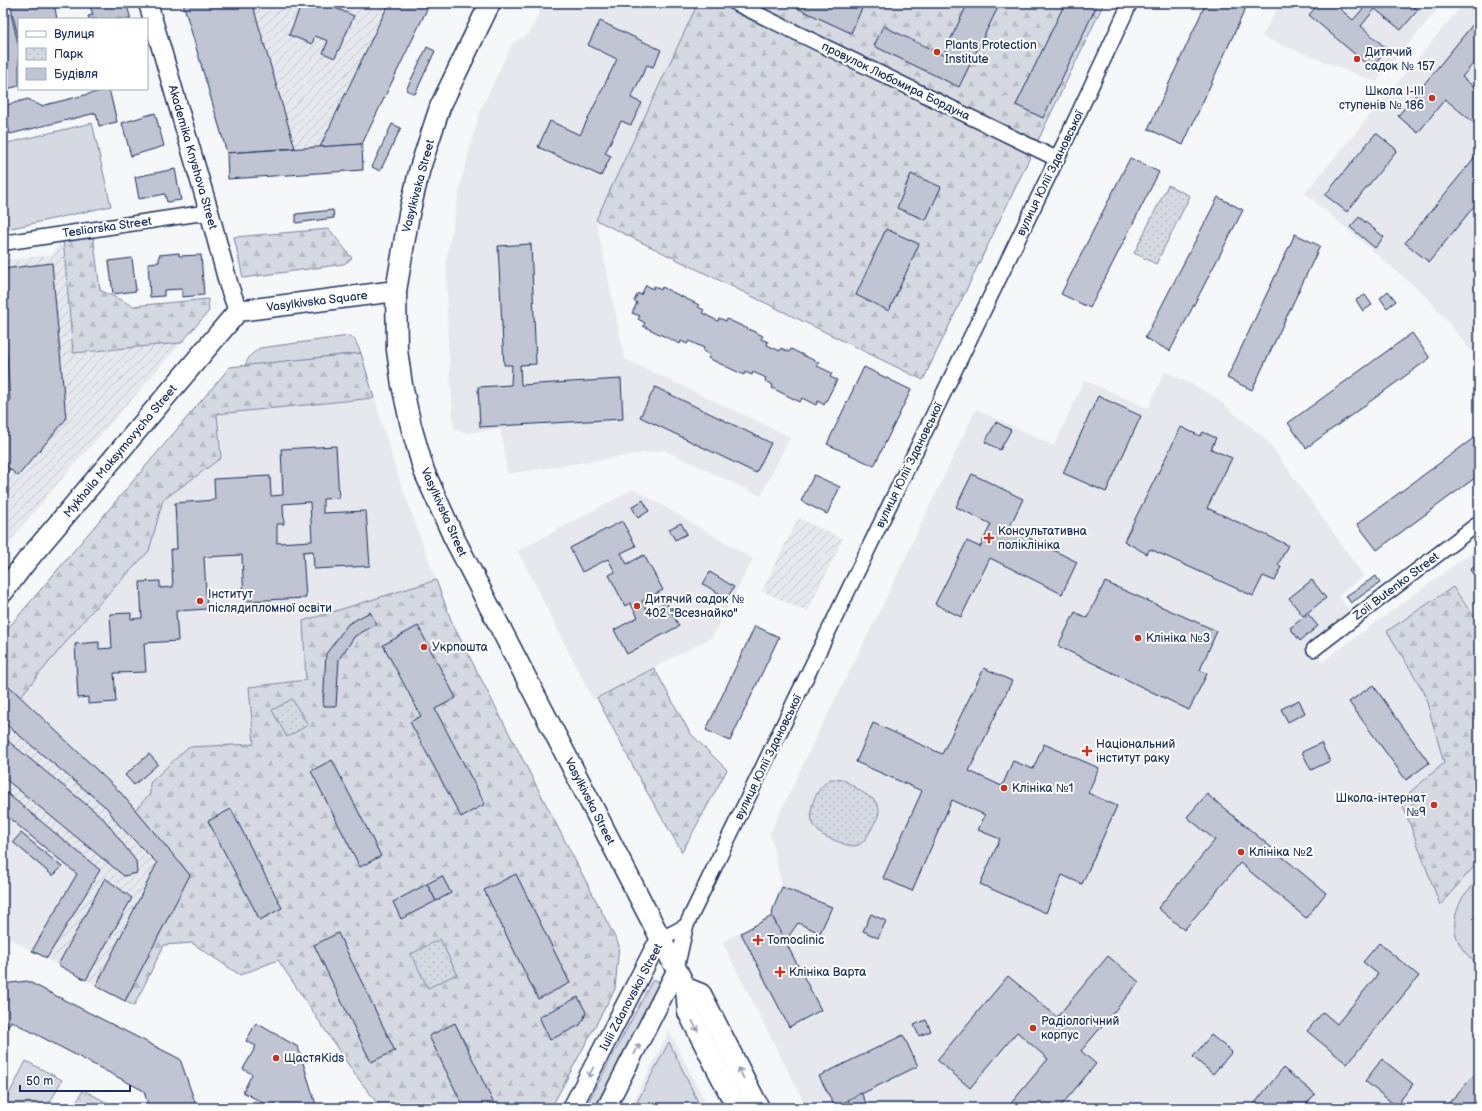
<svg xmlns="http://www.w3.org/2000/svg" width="1482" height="1111" font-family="'Balsamiq Sans',sans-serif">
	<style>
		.built { fill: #e6e8ee }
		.industrial { fill: url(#industrial-furrows) }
		.green { fill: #d6d9e2; stroke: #7884a0 }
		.forest { fill: url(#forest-firs); stroke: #7884a0 }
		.park { fill: url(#park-dots); stroke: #7884a0 }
		.building { fill: #c0c4d3; stroke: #1b2f5e; fill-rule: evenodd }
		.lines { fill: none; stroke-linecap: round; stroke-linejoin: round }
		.minor-casing { stroke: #1b2f5e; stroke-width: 17 }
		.tertiary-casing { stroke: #1b2f5e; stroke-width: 21 }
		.secondary-casing { stroke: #1b2f5e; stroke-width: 23 }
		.minor { stroke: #fff; stroke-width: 14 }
		.tertiary { stroke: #fff; stroke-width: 18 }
		.secondary { stroke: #fff; stroke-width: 20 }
		.oneway { stroke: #8d97ae }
		.poi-dot { fill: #c8321e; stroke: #fff; stroke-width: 1.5 }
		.labels { text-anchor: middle; stroke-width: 4; stroke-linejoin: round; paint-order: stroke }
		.poi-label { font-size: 12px; fill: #1b2f5e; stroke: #fff; text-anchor: start }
		.street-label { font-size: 12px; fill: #1b2f5e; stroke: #fff }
	</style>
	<defs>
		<pattern id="industrial-furrows" width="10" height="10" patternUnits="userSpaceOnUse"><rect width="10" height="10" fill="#e6e8ee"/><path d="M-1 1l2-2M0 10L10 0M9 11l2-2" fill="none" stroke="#c5c7ce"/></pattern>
		<pattern id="forest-firs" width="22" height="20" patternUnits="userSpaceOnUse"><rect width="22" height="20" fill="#d6d9e2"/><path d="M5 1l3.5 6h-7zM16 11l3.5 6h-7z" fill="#b7bbc4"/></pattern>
		<pattern id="park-dots" width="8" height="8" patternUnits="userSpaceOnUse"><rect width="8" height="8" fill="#d6d9e2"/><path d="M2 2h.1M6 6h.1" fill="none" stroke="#b7bbc4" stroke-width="1.8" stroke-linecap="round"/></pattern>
	</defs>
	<rect width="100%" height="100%" fill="#f6f7f9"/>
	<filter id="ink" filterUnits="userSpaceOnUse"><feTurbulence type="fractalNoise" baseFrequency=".025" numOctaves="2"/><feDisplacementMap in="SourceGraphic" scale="8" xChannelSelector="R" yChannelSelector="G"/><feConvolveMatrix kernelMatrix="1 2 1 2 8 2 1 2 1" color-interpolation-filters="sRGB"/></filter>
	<g filter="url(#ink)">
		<g class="built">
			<polygon points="543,3 703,3 1028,162 923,380 596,220 625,359 790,437 761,496 664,450 507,474 505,454 500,429 467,433 454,429 448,345 446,261 461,182 480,111 512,44 530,33"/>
			<polygon points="1280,3 1443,3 1376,82 1262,37"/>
			<polygon points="1464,3 1479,3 1479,360 1429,299 1305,193"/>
			<polygon points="361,353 396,470 436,580 303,621 306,680 249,687 254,745 188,747 151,794 135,810 121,793 3,681 3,634 230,367"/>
			<polygon points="1165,371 1212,395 1267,440 1364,576 1338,596 1351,613 1310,643 1323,661 1479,547 1479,1108 807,1108 722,942 772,916 773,909 782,887 770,833 819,731 881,609 976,409 1054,446 1084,380 1148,408"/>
			<polygon points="634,489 753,559 712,637 593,700 518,551"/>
			<polygon points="3,813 77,874 32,951 3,935"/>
			<polygon points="669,1031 708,1108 630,1108"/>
		</g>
		<g class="industrial">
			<polygon points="252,3 389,3 320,147 295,148"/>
			<polygon points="93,234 100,290 133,306 208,299 209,311 59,482 3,550 3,260 52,255 63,238"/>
			<polygon points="798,518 843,539 807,612 762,591"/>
			<polygon points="3,681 121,793 190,875 125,1001 32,951 77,874 3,813"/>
		</g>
		<g class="green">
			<polygon points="92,123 111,206 3,230 3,144"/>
			<path d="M349 336 354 338 361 353 245 366C248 357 252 353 260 348Z"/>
			<path d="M1479 880V965C1456 949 1448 927 1461 901 1464 893 1473 886 1479 880Z"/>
			<polygon points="656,980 660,982 663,986 601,1108 585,1108 652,981"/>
			<polygon points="669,1042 701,1108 634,1108"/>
			<polygon points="26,1061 62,1080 47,1108 8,1108 3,1106"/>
		</g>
		<g class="forest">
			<polygon points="698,3 1104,3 923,380 596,220"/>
			<polygon points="329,229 352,258 344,264 243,278 234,237"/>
			<polygon points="93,234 100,290 133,306 208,299 209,311 181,343 73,353 63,238"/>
			<polygon points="361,353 374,398 217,414 221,458 163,500 149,551 91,612 20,697 3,681 3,634 230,367"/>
			<polygon points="436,580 453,625 619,945 615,989 551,1108 381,1108 354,1073 278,960 240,975 192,943 164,945 134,1006 125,1001 189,875 135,810 150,794 150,783 188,747 254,744 249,687 306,680 303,621"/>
			<polygon points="1453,587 1479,624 1479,861 1440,905 1401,800 1444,763 1424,692 1387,631"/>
			<polygon points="654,668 690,733 727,770 682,852 644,787 597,698"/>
		</g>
		<g class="park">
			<polygon points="1168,185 1190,196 1156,264 1134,253"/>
			<polygon points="292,699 308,725 287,737 272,710"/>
			<path d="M831 779 844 780 874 800C881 807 880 813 875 822 871 829 867 840 860 844 853 848 846 845 839 842 832 839 823 837 818 831 803 815 815 788 831 779Z"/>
			<polygon points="440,939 457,974 428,988 411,954"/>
			<polygon points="83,1090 117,1108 74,1108"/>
		</g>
		<g class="building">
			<polygon points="10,3 54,3 57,19 19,19 19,41"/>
			<polygon points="89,3 123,3 124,7 127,6 131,19 89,19 88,16 93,15"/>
			<polygon points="183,3 252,3 295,148 227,153"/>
			<polygon points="302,3 324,3 354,16 335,58 323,53 328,41 315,36 312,44 289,35"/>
			<polygon points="389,3 430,3 362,144 320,147"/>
			<polygon points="786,3 856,3 863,6 851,33"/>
			<polygon points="968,3 1000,3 959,87 874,46 883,26 943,55"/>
			<polygon points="1065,3 1098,3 1043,118 1016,105"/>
			<polygon points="1206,3 1248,3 1183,145 1148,129"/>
			<polygon points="1319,3 1333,3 1353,20 1368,3 1409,3 1418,10 1401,30 1375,9 1361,26 1387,49 1371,68 1309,15"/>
			<polygon points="11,14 19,48 19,86 3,90 3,16"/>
			<polygon points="1479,17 1479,57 1462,77 1479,91 1479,127 1445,99 1418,133 1398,116"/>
			<polygon points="600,21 661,50 653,67 647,65 631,98 642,103 631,125 621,121 605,153 611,156 601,176 538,147 550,121 580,135 617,59 588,45"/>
			<polygon points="427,47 435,51 415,94 406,90"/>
			<polygon points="109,89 117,122 99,126 96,113 10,134 3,106 28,99 41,106"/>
			<polygon points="155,113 164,146 131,156 122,123"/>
			<polygon points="392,124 401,128 380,171 372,167"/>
			<polygon points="1376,133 1397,150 1347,212 1325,195"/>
			<polygon points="362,144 363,170 228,179 227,153"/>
			<polygon points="1479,152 1479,200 1429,262 1405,243"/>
			<polygon points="1130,158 1159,172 1090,308 1061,294"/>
			<polygon points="175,169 181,200 167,202 165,194 139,199 135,177"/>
			<polygon points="911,174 941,187 926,220 897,208"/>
			<polygon points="1218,197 1243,210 1170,351 1145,338"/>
			<polygon points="333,210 334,218 296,223 296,214"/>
			<polygon points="1359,217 1384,237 1375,248 1350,227"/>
			<polygon points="886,229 919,244 889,311 856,295"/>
			<polygon points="1295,234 1320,246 1252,390 1227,378"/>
			<polygon points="531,244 536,364 520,365 521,385 621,379 623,419 480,427 478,387 511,385 512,365 504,365 498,246"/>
			<polygon points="179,253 179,256 201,255 204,295 182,297 182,289 164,290 164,296 150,297 148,263 159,262 159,255"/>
			<polygon points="132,258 136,291 113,294 109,261"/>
			<polygon points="52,263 66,419 18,476 3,463 3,409 10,401 3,298 3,269"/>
			<polygon points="646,285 653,289 654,286 661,290 662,287 699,305 698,307 704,310 702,313 718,321 719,318 726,321 727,319 763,336 761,339 768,342 767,345 780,351 781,348 789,352 791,349 819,363 817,366 832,373 830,377 837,380 824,405 818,401 816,405 802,398 800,402 772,388 773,385 765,381 766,378 753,372 752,375 745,372 744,375 708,358 710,355 703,351 704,348 689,341 687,344 681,341 680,344 643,326 645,323 638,319 640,316 632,313 637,303 634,301 638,293 641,295"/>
			<polygon points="1388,291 1396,301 1387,308 1380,298"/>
			<polygon points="1365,295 1372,305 1363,311 1356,300"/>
			<polygon points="1412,333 1430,358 1306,448 1288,423"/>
			<polygon points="864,367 911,390 874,466 827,444"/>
			<polygon points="655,387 771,443 756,473 640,417"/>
			<polygon points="1098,396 1141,416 1106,492 1063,473"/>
			<polygon points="996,422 1011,430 1000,450 985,442"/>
			<polygon points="1181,427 1200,436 1203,432 1216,438 1211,449 1232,458 1207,508 1288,545 1278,565 1281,567 1275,581 1263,576 1253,596 1150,549 1147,554 1124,541"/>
			<polygon points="1479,434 1479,475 1377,550 1357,524"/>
			<path d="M336 446 339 498 323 499V513L366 511 370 566 314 569 313 551 303 552 306 598 244 601 242 555 204 557 207 609 176 611 178 641 144 643 146 672 114 673 116 702 88 704V697L78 698 75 644 99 642V649L112 648 110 614 131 613V619L142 618 140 582 160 581V588L173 587 171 549H177L175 503 215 500 214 479 270 476 271 496 283 495 281 449ZM310 502 312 541 277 543V524H284L283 504Z"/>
			<polygon points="3,463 10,469 3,477"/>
			<polygon points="972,474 1023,499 1009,528 1077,562 1062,594 990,558 961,617 935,604 967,541 980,547 991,524 956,507"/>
			<polygon points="814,475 840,487 827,514 801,501"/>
			<polygon points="643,500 649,511 638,518 632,507"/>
			<polygon points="622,521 636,546 621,553 627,564 644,555 663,590 642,601 648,611 666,602 679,626 627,654 614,630 638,617 630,603 625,606 609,575 615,572 608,559 582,572 570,548"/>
			<polygon points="681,523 687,534 675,540 669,529"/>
			<polygon points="1479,563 1479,582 1470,570"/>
			<polygon points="710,572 734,587 727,598 703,584"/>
			<polygon points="1376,576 1380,583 1351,603 1346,596"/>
			<polygon points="1312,580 1326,598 1303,616 1289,598"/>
			<polygon points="1105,582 1217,631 1200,670 1207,674 1189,710 1058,646 1075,612 1087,618"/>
			<polygon points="370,612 377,624 355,636 339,659 336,706 323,706 326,654 348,624"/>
			<polygon points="1308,614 1318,626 1300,641 1290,628"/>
			<polygon points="418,626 456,698 435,709 485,804 461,817 410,722 421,716 383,645"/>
			<polygon points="755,626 779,637 730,741 706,730"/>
			<polygon points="984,668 1012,681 969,771 1002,786 1013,761 1033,769 1044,744 1099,768 1088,793 1117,806 1082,884 1062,875 1046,913 980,884 1000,839 978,830 985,815 952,800 912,891 883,878 922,791 856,762 873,723 942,754"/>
			<polygon points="1373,685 1429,763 1406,780 1349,702"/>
			<polygon points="10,687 121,793 190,875 125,1001 96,986 157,863 118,824 107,808 3,722 3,695"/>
			<polygon points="1299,700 1305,713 1288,722 1281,709"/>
			<polygon points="3,737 103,818 136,861 137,873 124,876 3,777"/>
			<polygon points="1321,743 1330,761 1311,770 1302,752"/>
			<polygon points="149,754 158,764 134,785 125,775"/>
			<polygon points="332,760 381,856 360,867 311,771"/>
			<polygon points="3,790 100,870 47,958 32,951 77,874 3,813"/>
			<polygon points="1207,794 1326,893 1306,918 1240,863 1184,930 1158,908 1215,840 1187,817"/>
			<polygon points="231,809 282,908 260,920 208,821"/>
			<polygon points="21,833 62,867 53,876 13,842"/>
			<polygon points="516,874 570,983 538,999 484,890"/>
			<polygon points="442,876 451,893 436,901 427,884"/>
			<polygon points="105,878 132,898 86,980 58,965"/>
			<polygon points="427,884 436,901 401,919 393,902"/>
			<polygon points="782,887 832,907 820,933 798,923 785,941 772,916 773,909"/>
			<polygon points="871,914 886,921 878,938 863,931"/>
			<polygon points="772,916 821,1010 789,1027 741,933"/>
			<polygon points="338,933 395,1051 371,1062 314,945"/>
			<polygon points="1379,943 1419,976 1347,1064 1307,1031 1323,1012 1337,1024 1378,974 1363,962"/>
			<polygon points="1108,956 1139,982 1081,1051 1096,1064 1059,1108 1007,1108 1048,1059 1017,1032 970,1088 937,1060 1008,976 1057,1017"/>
			<polygon points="27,981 180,1059 197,1108 149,1108 144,1091 11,1021 3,1036 3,984"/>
			<polygon points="578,997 586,1012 584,1018 580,1025 550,1040 539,1017"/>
			<polygon points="926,1020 931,1031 919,1036 914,1025"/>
			<polygon points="256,1023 298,1047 317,1108 262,1108 265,1104 243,1092 252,1074 243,1069 256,1046 246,1041"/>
			<polygon points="455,1023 496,1108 464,1108 429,1036"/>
			<polygon points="903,1035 918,1066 835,1107 819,1076"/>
			<polygon points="1211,1035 1232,1052 1213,1074 1193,1057"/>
			<polygon points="1382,1059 1413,1084 1396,1106 1365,1081"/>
			<polygon points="1283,1068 1315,1094 1303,1108 1251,1108"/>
			<polygon points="1479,1070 1479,1108 1444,1108"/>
			<polygon points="861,1093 869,1108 852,1108 848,1100"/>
		</g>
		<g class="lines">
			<g class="minor-casing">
				<g id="minor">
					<polyline points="735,3 1057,159"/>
					<polyline points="3,243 196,214 210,215"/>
					<polyline points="1314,649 1479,523"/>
					<polyline points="661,939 686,926"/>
					<polyline points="676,971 686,926 1065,142 1130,3"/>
				</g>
			</g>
			<g class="tertiary-casing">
				<g id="tertiary">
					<polyline points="148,3 210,215 229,286 238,311"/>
					<polyline points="572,1108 654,949 661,939"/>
					<polyline points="606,1108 676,971"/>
				</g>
			</g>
			<g class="secondary-casing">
				<g id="secondary">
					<polyline points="490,3 440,107 420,168 409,214 396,291 397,350 402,385 411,426 424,471 453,536 686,988 688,1012 737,1108"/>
					<polyline points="3,592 25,563 238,311 396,291"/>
					<polyline points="686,988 701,994 759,1108"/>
				</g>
			</g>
			<use href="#minor" class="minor"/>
			<use href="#tertiary" class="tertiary"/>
			<use href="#secondary" class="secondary"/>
		</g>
		<defs><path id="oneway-shaft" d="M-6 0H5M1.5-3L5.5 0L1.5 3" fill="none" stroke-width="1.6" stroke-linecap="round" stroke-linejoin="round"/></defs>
		<g class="oneway">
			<use href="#oneway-shaft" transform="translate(695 1026) rotate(63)"/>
			<use href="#oneway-shaft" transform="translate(637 1049) rotate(-62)"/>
			<use href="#oneway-shaft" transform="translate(591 1072) rotate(117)"/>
			<use href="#oneway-shaft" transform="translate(741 1073) rotate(-117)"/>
		</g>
	</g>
	<g class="poi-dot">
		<circle cx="937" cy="52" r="4"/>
		<circle cx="1357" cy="59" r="4"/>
		<circle cx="1432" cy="98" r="4"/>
		<path d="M987 532h4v4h4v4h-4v4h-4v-4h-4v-4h4z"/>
		<circle cx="200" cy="601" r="4"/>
		<circle cx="637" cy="606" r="4"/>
		<circle cx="1138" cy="638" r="4"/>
		<circle cx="424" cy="647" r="4"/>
		<path d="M1085 745h4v4h4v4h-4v4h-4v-4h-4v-4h4z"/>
		<circle cx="1004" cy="788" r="4"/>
		<circle cx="1434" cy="805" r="4"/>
		<circle cx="1241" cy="852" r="4"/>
		<path d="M756 934h4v4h4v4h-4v4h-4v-4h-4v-4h4z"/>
		<path d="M778 966h4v4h4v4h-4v4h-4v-4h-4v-4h4z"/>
		<circle cx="1033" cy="1028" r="4"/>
		<circle cx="276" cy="1058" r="4"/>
	</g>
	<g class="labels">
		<g class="poi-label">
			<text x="945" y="49">Plants Protection<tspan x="945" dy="14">Institute</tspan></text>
			<text x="1365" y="56">Дитячий<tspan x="1365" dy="14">садок № 157</tspan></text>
			<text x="1424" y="95" text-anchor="end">Школа І-ІІІ<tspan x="1424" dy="14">ступенів № 186</tspan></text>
			<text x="998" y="535">Консультативна<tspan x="998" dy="14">поліклініка</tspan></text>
			<text x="208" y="598">Інститут<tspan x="208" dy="14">післядипломної освіти</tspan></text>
			<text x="645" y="603">Дитячий садок №<tspan x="645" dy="14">402 "Всезнайко"</tspan></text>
			<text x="1146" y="642">Клініка №3</text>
			<text x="432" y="651">Укрпошта</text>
			<text x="1096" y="748">Національний<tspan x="1096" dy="14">інститут раку</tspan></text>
			<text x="1012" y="792">Клініка №1</text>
			<text x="1426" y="802" text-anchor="end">Школа-інтернат<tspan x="1426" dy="14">№9</tspan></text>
			<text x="1249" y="856">Клініка №2</text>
			<text x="767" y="944">Tomoclinic</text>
			<text x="789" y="976">Клініка Варта</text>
			<text x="1041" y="1025">Радіологічний<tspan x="1041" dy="14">корпус</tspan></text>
			<text x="284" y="1062">ЩастяKids</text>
		</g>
		<g class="street-label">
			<text transform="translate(896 81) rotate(26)" y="4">провулок Любомира Бордуна</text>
			<text transform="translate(193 157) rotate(74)" y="4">Akademika Knyshova Street</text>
			<text transform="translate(1050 173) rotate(-64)" y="4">вулиця Юлії Здановської</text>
			<text transform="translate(418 186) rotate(-75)" y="4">Vasylkivska Street</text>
			<text transform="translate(107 227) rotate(-8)" y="4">Tesliarska Street</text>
			<text transform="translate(317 301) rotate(-7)" y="4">Vasylkivska Square</text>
			<text transform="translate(120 451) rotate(-50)" y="4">Mykhaila Maksymovycha Street</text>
			<text transform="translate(909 465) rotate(-64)" y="4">вулиця Юлії Здановської</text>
			<text transform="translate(444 512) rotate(66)" y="4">Vasylkivska Street</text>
			<text transform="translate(1396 586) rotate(-37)" y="4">Zoii Butenko Street</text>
			<text transform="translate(768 757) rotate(-64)" y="4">вулиця Юлії Здановської</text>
			<text transform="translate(590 801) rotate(63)" y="4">Vasylkivska Street</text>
			<text transform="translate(631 997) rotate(-62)" y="4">Iulii Zdanovskoi Street</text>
		</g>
	</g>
	<rect width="1482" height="1111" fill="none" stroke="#fff" stroke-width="16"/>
	<rect x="8" y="8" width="1466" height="1095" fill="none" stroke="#1b2f5e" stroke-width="1.5" filter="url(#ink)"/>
	<rect x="18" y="18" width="130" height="72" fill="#ffffff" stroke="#a4acbf"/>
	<rect x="26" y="31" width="20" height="6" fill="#ffffff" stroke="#a4acbf"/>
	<text x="54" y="38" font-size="12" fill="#1b2f5e">Вулиця</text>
	<rect x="26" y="48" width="20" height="12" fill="url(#park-dots)" stroke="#a4acbf"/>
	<text x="54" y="58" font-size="12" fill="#1b2f5e">Парк</text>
	<rect x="26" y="68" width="20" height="12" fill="#c0c4d3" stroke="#a4acbf"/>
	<text x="54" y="78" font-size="12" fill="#1b2f5e">Будівля</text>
	<path d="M20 1085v6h110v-6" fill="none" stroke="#1b2f5e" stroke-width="2"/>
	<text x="26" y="1085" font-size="12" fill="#1b2f5e" stroke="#ffffff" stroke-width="3" paint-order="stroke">50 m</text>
</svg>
